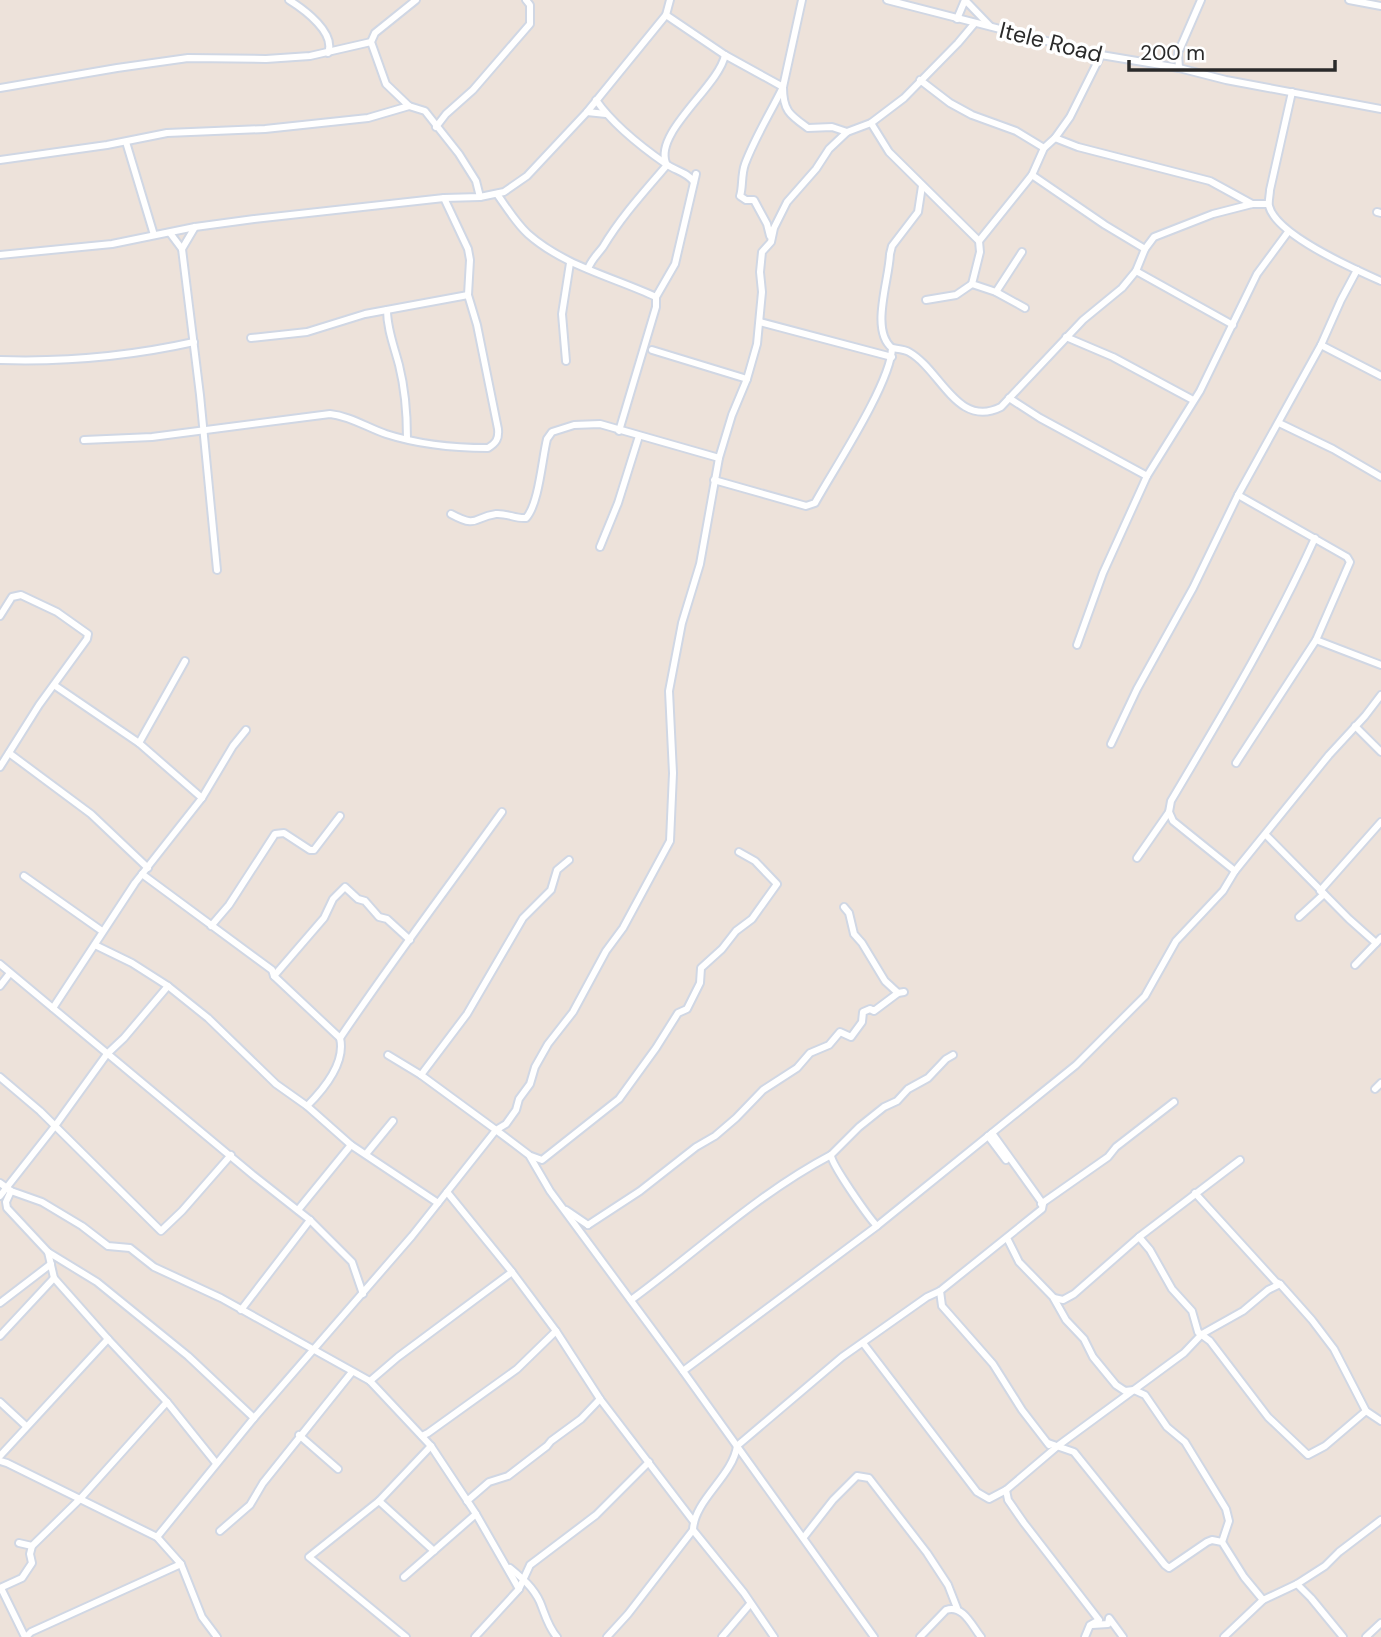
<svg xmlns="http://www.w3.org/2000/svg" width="1381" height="1637" font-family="'DM Sans',sans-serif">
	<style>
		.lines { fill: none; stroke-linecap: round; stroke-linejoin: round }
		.minor-casing { stroke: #d0d7e4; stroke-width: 10 }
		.minor { stroke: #fff; stroke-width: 6 }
		.labels { text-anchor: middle; stroke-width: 7; stroke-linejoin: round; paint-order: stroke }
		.street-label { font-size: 23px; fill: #2a2a2a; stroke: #fff }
	</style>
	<rect width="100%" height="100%" fill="#ede2da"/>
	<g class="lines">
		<g class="minor-casing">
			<g id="minor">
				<path d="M289 0C305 10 336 33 328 53"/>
				<polyline points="416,0 375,33 371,42 386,84 409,106 425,111 459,154 476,181 480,197"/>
				<path d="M802 0 783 87C783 111 790 115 808 128L832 127 847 132"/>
				<polyline points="887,0 1101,55 1179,68 1226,80 1381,109"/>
				<polyline points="965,0 990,26"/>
				<polyline points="1349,0 1381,6"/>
				<polyline points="666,15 725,55 783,87"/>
				<polyline points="957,19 965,0"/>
				<polyline points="1179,68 1178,53 1201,0"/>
				<polyline points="920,80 950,103 972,115 1016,131 1044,148"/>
				<polyline points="0,88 117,68 188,58 266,59 310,56 371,42"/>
				<path d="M1292 92 1270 190C1270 195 1268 201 1269 206 1276 235 1354 269 1381 281"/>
				<path d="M596 100C612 123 643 148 666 164 676 171 687 172 694 182"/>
				<polyline points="587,112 606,114"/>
				<polyline points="871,123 889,152 979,241 980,252 972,284 996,292 1025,308"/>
				<polyline points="436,127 446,114 473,90 530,24 530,5 526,0"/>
				<polyline points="1055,138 1078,147 1210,181 1252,204"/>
				<polyline points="126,142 154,235"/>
				<polyline points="0,160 107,145 167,133 265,129 368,118 409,106"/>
				<path d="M666 163C654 132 719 86 725 55"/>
				<polyline points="1032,175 1105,225 1145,249"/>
				<path d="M922 186 918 212 892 246 890 254C889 281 870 330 892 348 897 349 904 349 909 352 941 370 957 429 1001 407L1083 320 1122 288 1136 271 1145 249 1154 237 1213 214 1252 204H1268"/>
				<path d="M497 194C507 208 516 223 528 234 564 266 613 277 656 297"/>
				<polyline points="1377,212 1381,213"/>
				<polyline points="170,233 182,249 200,395 217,570"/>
				<path d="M770 236 767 224 754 200H746L740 196C743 187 741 175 745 164 755 137 771 112 783 87"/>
				<polyline points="979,241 1032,175 1044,148 1055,138 1070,117 1101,55"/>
				<polyline points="182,249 195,227"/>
				<polyline points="0,255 112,244 195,227 254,219 444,198 480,197 504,192 527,176 587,112 666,15 670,0"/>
				<path d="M588 269C591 260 597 255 603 247 621 217 644 192 667 165"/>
				<polyline points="1357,270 1341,300 1321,345 1381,376"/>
				<polyline points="1136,271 1233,325"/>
				<polyline points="996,292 1022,252"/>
				<polyline points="926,300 956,295 972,284"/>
				<path d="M387 310C387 329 394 346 399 365 405 389 407 414 407 438"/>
				<polyline points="760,322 892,357"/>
				<polyline points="1066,337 1113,357 1193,400"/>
				<polyline points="251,338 307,332 365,314 468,295"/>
				<polyline points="652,350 747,379"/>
				<path d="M0 360C64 362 131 356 194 342"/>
				<polyline points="566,361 562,314 570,263"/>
				<polyline points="1009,398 1040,418 1147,476"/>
				<polyline points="1279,423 1333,449 1381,477"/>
				<polyline points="619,431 656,307 656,297 675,264 696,174"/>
				<path d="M84 440 152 437 330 414C350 416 368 428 386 434 420 445 454 448 488 448 496 443 499 439 498 429L477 325 468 295 470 260 468 249 444 198"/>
				<path d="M714 480 806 506 815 503C834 469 891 383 892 348"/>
				<path d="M451 514C479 529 473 517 496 514 506 513 516 519 526 518 539 504 542 459 547 439L552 432 574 425 600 424 719 458"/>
				<polyline points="600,547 618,503 639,436"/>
				<polyline points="0,616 12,597 21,595 57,612 88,634 87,639 39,705 0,767"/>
				<polyline points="1316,640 1381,665"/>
				<polyline points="1077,645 1103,573 1147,476 1200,391 1257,274 1288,232"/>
				<polyline points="185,661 139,743 202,798"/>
				<polyline points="54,685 139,743"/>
				<polyline points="1355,726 1381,752"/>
				<polyline points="1111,744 1137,689 1193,588 1238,495 1321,345"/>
				<polyline points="9,753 91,814 148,868"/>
				<polyline points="1236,763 1316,640 1350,562 1347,557 1238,495"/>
				<polyline points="1266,835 1349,919 1376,943"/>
				<polyline points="1137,858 1169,812"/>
				<path d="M1235 871 1173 821 1169 812 1171 801C1222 715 1274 629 1315 538"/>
				<path d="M142 874 272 970 274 976 340 1038C346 1063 324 1089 307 1106"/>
				<polyline points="24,876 102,931"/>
				<polyline points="1320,891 1381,822"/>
				<polyline points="844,907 849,913 854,934 862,943 885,981 898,993"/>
				<polyline points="1299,917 1324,894"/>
				<polyline points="211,926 229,905 275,834 284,833 310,850 314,850 340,816"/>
				<polyline points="95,945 132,963 168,986 208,1018 276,1084 307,1106 351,1145 438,1203"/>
				<polyline points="0,964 253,1175 310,1220 352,1262 363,1294"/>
				<polyline points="1355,965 1381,938"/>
				<polyline points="274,976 324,918 333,899 345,887 358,899 365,901 379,917 387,919 410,940"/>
				<polyline points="0,986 10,973"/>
				<polyline points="53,1008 135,883 202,798 233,746 246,730"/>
				<path d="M340 1038C392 961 448 887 502 812"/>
				<polyline points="388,1055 421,1075 496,1130 506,1124 516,1110 519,1099 530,1084 535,1067 548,1044 573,1012 606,951 623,928 670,841 673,773 669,691 682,623 700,564 719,458 732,415 747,379 757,344 762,292 760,272 762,252 771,242 774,228 787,202 816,169 829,149 847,132 871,123 904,98 958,43 974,24"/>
				<polyline points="421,1075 467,1014 523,918 551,890 557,870 569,860"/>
				<polyline points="0,1077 40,1111 161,1231 182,1211 231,1155"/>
				<polyline points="1375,1089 1381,1083"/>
				<polyline points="988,1136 1006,1160"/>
				<polyline points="366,1154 393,1121"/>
				<polyline points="531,1156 542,1160 619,1099 656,1048 678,1013 687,1009 700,983 701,968 722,949 736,931 752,919 777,884 755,861 739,852"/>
				<polyline points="0,1183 11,1191 42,1202 82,1226 108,1246 130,1248 154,1267 221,1298 370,1381 431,1446 476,1514 519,1589"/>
				<polyline points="11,1191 6,1202 7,1208 48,1252 54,1278 108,1339"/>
				<polyline points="447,1192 512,1272 556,1331 600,1399 694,1522"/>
				<polyline points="1195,1193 1276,1282 1280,1284"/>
				<polyline points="0,1196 55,1126 107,1054 124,1038 168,986"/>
				<polyline points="1041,1204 1108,1157 1116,1147 1174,1102"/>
				<polyline points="298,1210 351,1145"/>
				<polyline points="566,1210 588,1225"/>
				<polyline points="588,1225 640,1191 696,1147 715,1136 736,1118 763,1090 797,1068 810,1053 829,1045 840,1032 851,1037 862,1022 863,1012 870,1009 874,1011 898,993 904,992"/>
				<path d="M877 1226C869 1218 831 1164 831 1155L859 1127 884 1107 897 1101 908 1089 928 1078 946 1059 953 1055"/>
				<polyline points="1139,1237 1150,1250 1172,1289 1192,1311 1198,1332 1210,1341 1268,1417 1308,1455 1325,1446 1366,1411"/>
				<polyline points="1007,1238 1019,1262 1053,1297 1066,1320 1084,1339 1093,1357 1116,1385 1125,1391 1134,1390 1145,1395 1167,1427 1185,1442 1226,1509 1229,1521 1222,1542"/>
				<polyline points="48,1252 97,1282 188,1356 254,1418"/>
				<polyline points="940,1291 942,1306 993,1364 1022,1410 1049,1445"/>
				<polyline points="1054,1298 1063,1300 1074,1294 1139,1237 1240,1160"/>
				<path d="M631 1300C698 1251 757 1194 831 1155"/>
				<polyline points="0,1303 51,1264"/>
				<polyline points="241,1310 310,1220"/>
				<polyline points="0,1336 54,1278"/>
				<polyline points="863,1343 977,1492 989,1499 1006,1490 1059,1445 1184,1353 1202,1334 1243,1311 1268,1290 1280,1284 1312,1320 1334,1349 1366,1411 1381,1421"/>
				<polyline points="683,1371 874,1637"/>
				<polyline points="370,1381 398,1357 512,1272"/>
				<polyline points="0,1402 26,1426"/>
				<polyline points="299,1435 338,1469"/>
				<polyline points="422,1436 428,1433 517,1369 556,1331"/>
				<polyline points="1048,1443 1074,1452 1165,1565 1169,1568 1207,1542 1212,1540 1222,1542 1244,1577 1263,1600"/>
				<polyline points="0,1456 108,1339 167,1402 216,1463"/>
				<polyline points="0,1461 7,1463 157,1537 181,1564 202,1617 217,1637"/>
				<polyline points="1006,1490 1008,1500 1024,1523 1099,1620 1090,1625 1085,1637"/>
				<polyline points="379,1501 431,1446"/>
				<polyline points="467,1501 489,1482 508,1476 547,1446 551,1441 581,1419 600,1399"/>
				<polyline points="693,1530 744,1593 774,1637"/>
				<polyline points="220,1531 250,1505 263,1483 352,1372"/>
				<polyline points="157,1537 254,1418 412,1236 496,1130 529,1155 550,1191 683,1371 877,1226 1076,1065 1145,996 1176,941 1223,891 1235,871 1329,755 1365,716 1381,695"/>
				<polyline points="804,1537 833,1500 857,1476 869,1478 927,1553 948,1585 957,1608"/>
				<polyline points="19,1543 32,1546"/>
				<path d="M510 1568C522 1578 533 1587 540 1602 545 1614 548 1627 557 1637"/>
				<polyline points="404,1577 476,1514"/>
				<polyline points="1297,1584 1311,1598 1343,1637"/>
				<polyline points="0,1588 22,1578 32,1563 30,1554 32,1546 80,1499 167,1402"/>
				<polyline points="1,1588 25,1637"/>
				<polyline points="1092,1625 1108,1624 1109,1618 1123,1637"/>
				<polyline points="26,1637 31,1632 181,1564"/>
				<polyline points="406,1637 309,1557 379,1501 434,1551"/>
				<polyline points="475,1637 519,1589 530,1565 596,1515 649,1462"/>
				<path d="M607 1637 628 1614 693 1530C694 1500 733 1476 737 1446L842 1357 927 1297 940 1291 1042 1209 1043 1204 992 1133"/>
				<polyline points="722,1637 750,1604"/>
				<path d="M920 1637 946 1610C963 1604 972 1626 981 1637"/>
				<polyline points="1224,1637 1263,1600 1297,1584 1325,1566 1339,1552 1381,1520"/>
				<polyline points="1366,1637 1381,1623"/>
			</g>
		</g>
		<use href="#minor" class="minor"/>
	</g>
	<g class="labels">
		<g class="street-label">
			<text transform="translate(1051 42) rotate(14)" y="8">Itele Road</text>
		</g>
	</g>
	<path d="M1129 60v10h206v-10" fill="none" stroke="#2a2a2a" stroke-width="3.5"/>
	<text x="1140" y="60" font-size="21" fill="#2a2a2a" stroke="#ffffff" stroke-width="5" paint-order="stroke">200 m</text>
</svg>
